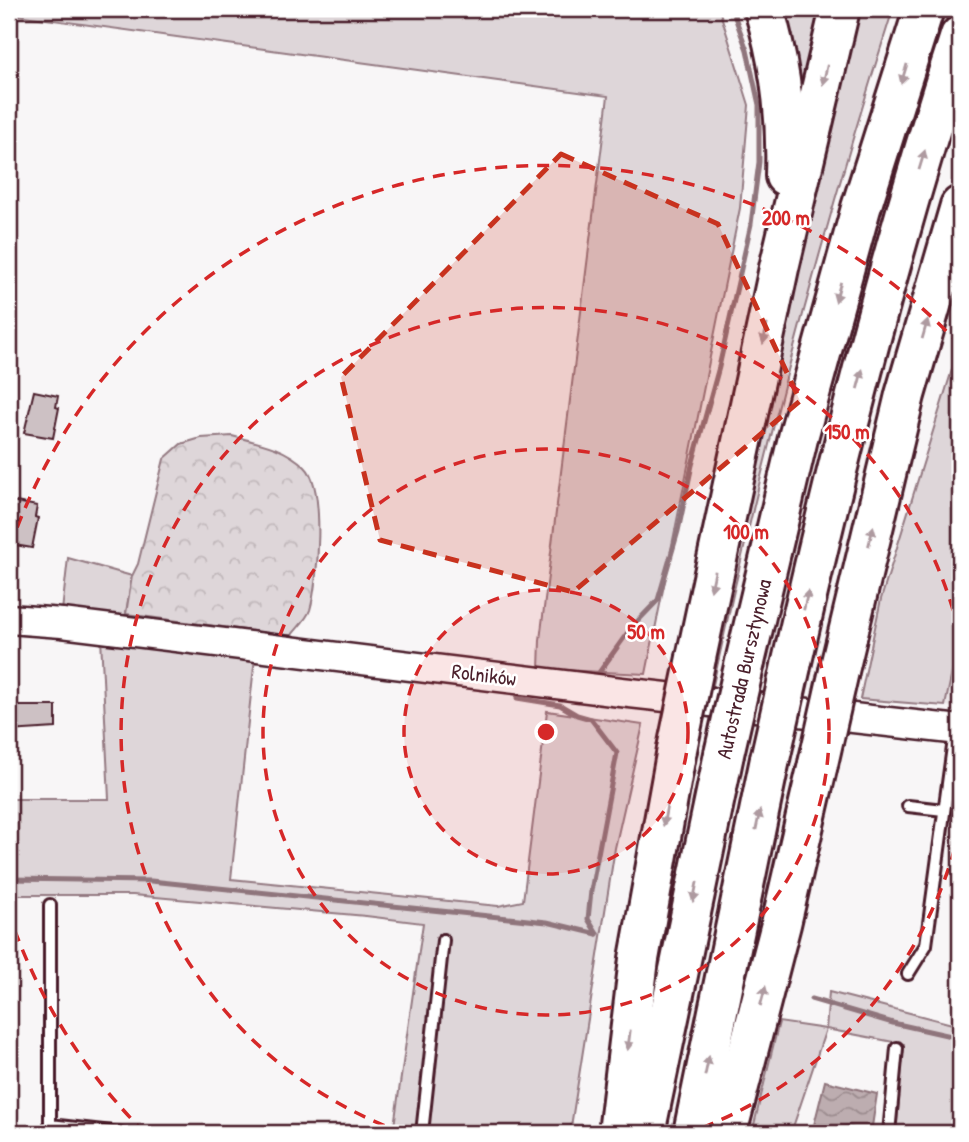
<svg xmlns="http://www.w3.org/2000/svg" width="969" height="1142" font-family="'Patrick Hand',sans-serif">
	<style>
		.built { fill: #ebe6e8 }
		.green { fill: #ded6d9; stroke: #947a82; stroke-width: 2 }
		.forest { fill: url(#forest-crowns); stroke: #947a82; stroke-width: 2 }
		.water { fill: url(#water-waves); stroke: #8f747b; stroke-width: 2 }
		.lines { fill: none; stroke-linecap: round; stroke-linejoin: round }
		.stream { stroke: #8f747b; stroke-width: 5 }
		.building { fill: #cdc1c4; stroke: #4a1f2b; stroke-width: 2 }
		.service-casing { stroke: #4a1f2b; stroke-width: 16 }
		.tertiary-casing { stroke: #4a1f2b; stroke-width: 33 }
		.motorway-casing { stroke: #4a1f2b; stroke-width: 44 }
		.service { stroke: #fff; stroke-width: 10 }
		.tertiary { stroke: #fff; stroke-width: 28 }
		.motorway { stroke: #fff; stroke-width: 38 }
		.motorway-bridge-casing { stroke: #4a1f2b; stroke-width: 44; stroke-linecap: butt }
		.motorway-bridge { stroke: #fff; stroke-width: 38 }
		.oneway { fill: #ae9aa0 }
		.marked { fill: #c8321e; fill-opacity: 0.2; stroke: #c8321e; stroke-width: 5; stroke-dasharray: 14 9; stroke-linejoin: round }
		.ring { fill: none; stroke: #d62828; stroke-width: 3.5; stroke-dasharray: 12 9 }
		.labels { text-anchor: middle; stroke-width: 5; stroke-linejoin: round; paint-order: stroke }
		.street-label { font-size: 21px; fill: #4a1f2b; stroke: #fff }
		.centre { fill: #d62828; stroke: #fff; stroke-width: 3.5 }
		.ring-label { font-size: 21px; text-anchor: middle; font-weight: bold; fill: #d62828; stroke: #fff; stroke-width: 5; stroke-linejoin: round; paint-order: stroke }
	</style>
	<defs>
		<pattern id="forest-crowns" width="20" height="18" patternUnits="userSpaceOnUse" patternTransform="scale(1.75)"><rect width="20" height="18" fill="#ded6d9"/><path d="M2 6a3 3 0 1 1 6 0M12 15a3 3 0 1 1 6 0" fill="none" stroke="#c0b7ba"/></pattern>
		<pattern id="water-waves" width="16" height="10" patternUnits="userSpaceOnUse" patternTransform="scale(1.75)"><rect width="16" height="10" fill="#bdadb0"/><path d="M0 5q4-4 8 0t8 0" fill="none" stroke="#9c8c8f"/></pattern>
	</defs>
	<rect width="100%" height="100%" fill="#f8f6f7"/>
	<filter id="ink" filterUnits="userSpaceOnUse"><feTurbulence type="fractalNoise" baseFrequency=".0143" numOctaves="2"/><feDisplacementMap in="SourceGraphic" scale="14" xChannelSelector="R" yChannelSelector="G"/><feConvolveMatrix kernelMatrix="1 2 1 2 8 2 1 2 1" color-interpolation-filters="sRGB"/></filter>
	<g filter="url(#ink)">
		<polygon class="built" points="960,634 960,708 945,706"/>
		<g class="green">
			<polygon points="9,9 719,9 749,105 740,208 646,674 539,669 540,640 608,96 9,14"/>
			<polygon points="780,9 818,9 806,83 797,83"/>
			<path d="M857 9H893C822 231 762 457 713 685H702Z"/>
			<polygon points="960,344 960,634 945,706 860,699 881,599"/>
			<polygon points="68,558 132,576 122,637 255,657 231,879 498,906 523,901 547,711 643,725 615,848 570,1133 393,1133 423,923 366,916 133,895 9,895 9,799 109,799 100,618 62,611"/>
			<polygon points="829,992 960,1026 960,1133 896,1133 904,1044 826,1029 791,1133 752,1133 779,1022 826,1029"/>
		</g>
		<path class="forest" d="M232 436C260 443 284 447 305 467 326 487 318 583 310 610 307 619 297 628 291 636L126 614 132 576 138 564 164 459 181 444 201 438Z"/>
		<polygon class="water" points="825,1081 877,1094 871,1133 812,1133"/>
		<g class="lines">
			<g class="stream">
				<polyline points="598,674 631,628 658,600 678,531 692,465 719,367 751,224 759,162 759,105 747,50 732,9"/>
				<polyline points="517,698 560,705 577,715 591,719 617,753 591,891 588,919 597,934"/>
				<polyline points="9,879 151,881 547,922 597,934"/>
				<polyline points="811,999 893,1023 960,1038"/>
			</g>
		</g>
		<g class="building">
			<polygon points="34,391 58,396 56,407 59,408 53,438 24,433"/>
			<polygon points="11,501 37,506 35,517 38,518 32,548 9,544"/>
			<polygon points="9,706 56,706 56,728 9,731"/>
		</g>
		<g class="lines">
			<g class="service-casing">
				<g id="service">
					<polyline points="908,806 944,810"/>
					<polyline points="50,905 50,1125 121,1133"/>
					<polyline points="908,974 926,945 955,732"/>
					<polyline points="422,1133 443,940"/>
					<polyline points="889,1133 897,1048"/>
				</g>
			</g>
			<g class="tertiary-casing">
				<polyline id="tertiary" points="9,619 62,623 621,692 960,730"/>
			</g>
			<g class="motorway-casing">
				<g id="motorway">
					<path d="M764 9C781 64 787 118 785 176"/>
					<polyline points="696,658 779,268 840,9"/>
					<polyline points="745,662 799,434 861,208 924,9"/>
					<path d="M791 666C839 454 892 243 960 36"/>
					<polyline points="839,671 905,395 960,206"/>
					<polyline points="618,1133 639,959 677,749"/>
					<polyline points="645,1133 724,754"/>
					<polyline points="693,1133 770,759"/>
					<polyline points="727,1133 781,924 818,764"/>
				</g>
			</g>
			<use href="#service" class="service"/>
			<use href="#tertiary" class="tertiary"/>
			<use href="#motorway" class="motorway"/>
			<g class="motorway-bridge-casing">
				<g id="motorway-bridge">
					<polyline points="677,749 696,658"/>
					<polyline points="724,754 745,662"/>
					<polyline points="770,759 791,666"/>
					<polyline points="818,764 839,671"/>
				</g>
			</g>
			<use href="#motorway-bridge" class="motorway-bridge"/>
		</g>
		<defs><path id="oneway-solid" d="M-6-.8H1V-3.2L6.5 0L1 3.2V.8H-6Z" transform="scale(1.75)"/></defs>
		<g class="oneway">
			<use href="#oneway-solid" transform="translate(904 74) rotate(107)"/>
			<use href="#oneway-solid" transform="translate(825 75) rotate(103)"/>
			<use href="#oneway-solid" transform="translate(922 160) rotate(-73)"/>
			<use href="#oneway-solid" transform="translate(838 292) rotate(105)"/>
			<use href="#oneway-solid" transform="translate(925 329) rotate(-74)"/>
			<use href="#oneway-solid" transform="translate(765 334) rotate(102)"/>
			<use href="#oneway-solid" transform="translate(860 379) rotate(-75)"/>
			<use href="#oneway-solid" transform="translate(871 536) rotate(-76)"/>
			<use href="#oneway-solid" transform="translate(713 581) rotate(102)"/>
			<use href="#oneway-solid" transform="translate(806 600) rotate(-77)"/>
			<use href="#oneway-solid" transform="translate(665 816) rotate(100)"/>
			<use href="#oneway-solid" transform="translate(758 820) rotate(-78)"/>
			<use href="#oneway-solid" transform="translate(695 892) rotate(102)"/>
			<use href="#oneway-solid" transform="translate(763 996) rotate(-75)"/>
			<use href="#oneway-solid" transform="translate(629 1040) rotate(97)"/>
			<use href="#oneway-solid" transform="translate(707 1066) rotate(-78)"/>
		</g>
	</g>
	<path class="marked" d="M561 154 718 224 800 401 573 592 380 540 341 377Z"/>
	<circle cx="546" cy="732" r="142" fill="#d62828" fill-opacity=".12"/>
	<g class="ring">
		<circle cx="546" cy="732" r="142"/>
		<circle cx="546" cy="732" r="283"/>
		<path d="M960 828A425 425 0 0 1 688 1133M404 1133A425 425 0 1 1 960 636"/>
		<path d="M145 1133A567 567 0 0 1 10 917M10 547A567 567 0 0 1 957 342"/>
	</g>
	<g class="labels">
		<g class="street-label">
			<text transform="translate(744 669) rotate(-77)" y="7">Autostrada Bursztynowa</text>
			<text transform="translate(484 675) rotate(7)" y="7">Rolników</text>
		</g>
	</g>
	<circle cx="546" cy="732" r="10" class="centre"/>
	<g class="ring-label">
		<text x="786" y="225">200 m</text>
		<text x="847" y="439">150 m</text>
		<text x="746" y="539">100 m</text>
		<text x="646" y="639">50 m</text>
	</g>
	<rect width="969" height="1142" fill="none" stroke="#fff" stroke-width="35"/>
	<rect x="18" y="18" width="934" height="1107" fill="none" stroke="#4a1f2b" stroke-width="2.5" filter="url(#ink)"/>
</svg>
